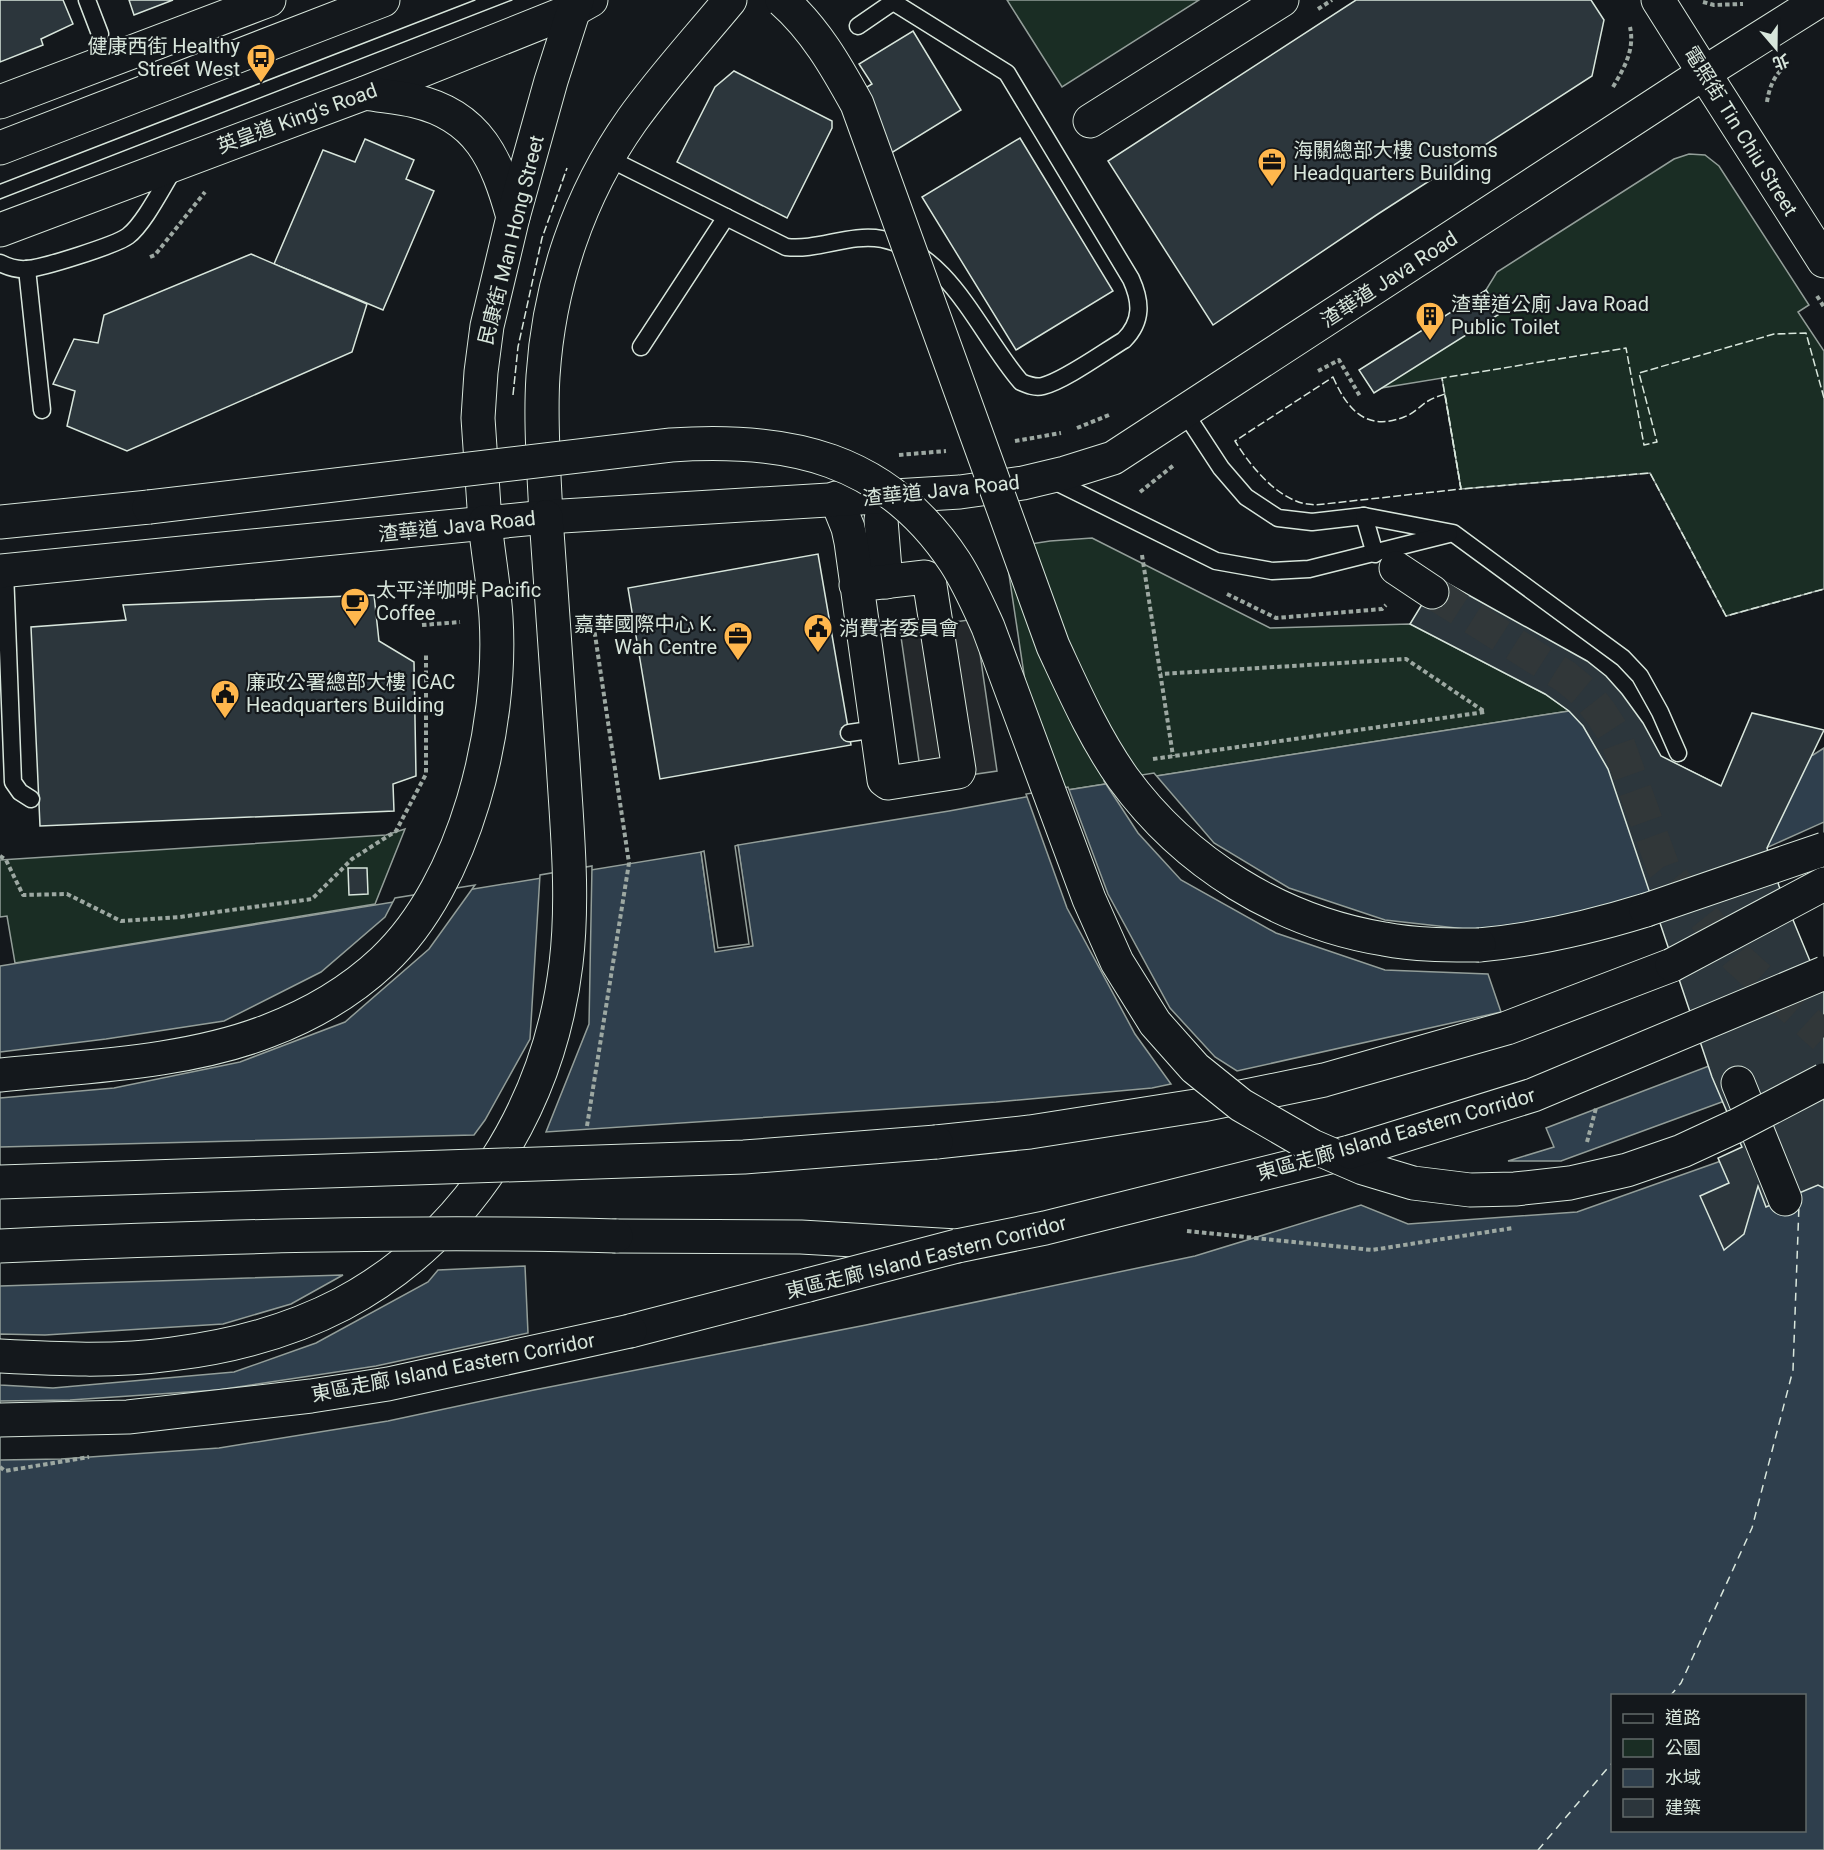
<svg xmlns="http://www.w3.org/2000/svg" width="1824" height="1850" font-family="Roboto,'Noto Sans TC',sans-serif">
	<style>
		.green { fill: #1a2d24; stroke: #939e99; stroke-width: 1.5 }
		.parking { fill: #24282b; stroke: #939e99; stroke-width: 1.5 }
		.water { fill: #2f3f4d; stroke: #939e99; stroke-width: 1.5; fill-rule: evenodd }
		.pier { fill: #14181c; stroke: #939e99; stroke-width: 1.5 }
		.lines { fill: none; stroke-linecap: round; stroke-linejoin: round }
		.ferry { stroke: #d8e6dc; stroke-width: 1.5; stroke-dasharray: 8 6; stroke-linecap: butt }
		.building { fill: #2c363c; stroke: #d8e6dc; stroke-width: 1.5 }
		.street-tunnel { stroke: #313739; stroke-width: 33; stroke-dasharray: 33 16; stroke-linecap: butt }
		.lane-casing { stroke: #d8e6dc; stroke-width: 19 }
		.street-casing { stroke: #d8e6dc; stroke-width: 35 }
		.secondary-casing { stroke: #d8e6dc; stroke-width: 35 }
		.highway-casing { stroke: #d8e6dc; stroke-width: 35 }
		.path { stroke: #9da8a2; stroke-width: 4; stroke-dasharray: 4.5 3; stroke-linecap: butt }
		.lane { stroke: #14181c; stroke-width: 16 }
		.street { stroke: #14181c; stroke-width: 33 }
		.secondary { stroke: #14181c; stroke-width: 33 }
		.highway { stroke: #14181c; stroke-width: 33 }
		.tram { stroke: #d8e6dc; stroke-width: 1.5 }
		.highway-bridge-casing { stroke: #d8e6dc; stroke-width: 35; stroke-linecap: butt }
		.highway-bridge { stroke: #14181c; stroke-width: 33 }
		.fence { stroke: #d8e6dc; stroke-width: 1.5; stroke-dasharray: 8 3; stroke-linecap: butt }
		.labels { text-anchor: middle; stroke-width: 4.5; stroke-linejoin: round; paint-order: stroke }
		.poi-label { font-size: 20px; fill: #d8e6dc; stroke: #14181c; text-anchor: start }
		.street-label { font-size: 20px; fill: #d8e6dc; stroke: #14181c }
	</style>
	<rect width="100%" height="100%" fill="#14181c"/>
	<g class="green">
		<polygon points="1007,0 1199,0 1062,87"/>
		<polygon points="1689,154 1705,155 1719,166 1809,305 1798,312 1824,351 1824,589 1726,616 1650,473 1461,489 1442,378 1381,388 1486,290 1497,272 1674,159"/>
		<polygon points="1092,538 1270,628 1410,624 1545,694 1569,711 1042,794 1005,548 1050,541"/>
		<polygon points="405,829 375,904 15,963 7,916 0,917 0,860 386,835"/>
	</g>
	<polygon class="parking" points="975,619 997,771 922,782 900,630"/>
	<path class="water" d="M1569 711 1721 786 1813 755 1824 748V1850H0V966L701 852 715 951 752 946 738 845 949 811 1042 794ZM1612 1696H1804V1830H1612Z"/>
	<g class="pier">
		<polygon points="1154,773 1214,843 1289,888 1385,920 1474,930 1576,916 1708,874 1824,822 1824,1014 1780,1039 1546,1128 1554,1147 1508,1161 1561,1161 1730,1099 1752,1150 1577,1212 1408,1224 1361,1205 1195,1256 866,1325 534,1390 388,1421 219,1448 61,1459 0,1460 0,1401 70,1400 218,1390 376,1366 528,1333 525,1266 438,1270 428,1282 316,1343 234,1372 53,1388 0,1385 0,1334 45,1335 223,1324 291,1304 343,1275 0,1286 0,1147 474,1135 485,1120 530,1039 540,875 592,866 589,1024 546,1132 996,1102 1152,1088 1171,1084 1135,1034 1067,908 1026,794 1068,787 1108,894 1170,1008 1215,1057 1237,1071 1501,1012 1488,974 1385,970 1276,933 1181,880 1138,833 1104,781"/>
		<polygon points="738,845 753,946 715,952 701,852 704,851 718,948 749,944 735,846"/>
		<polygon points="475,885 429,949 345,1022 240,1062 114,1088 0,1098 0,1052 106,1039 224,1021 321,972 385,917 395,898"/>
	</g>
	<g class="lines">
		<g class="ferry">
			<polyline points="1670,1696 1681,1683 1752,1528 1793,1370 1799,1205"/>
			<polyline points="1538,1850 1612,1763"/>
		</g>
	</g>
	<g class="building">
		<polygon points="0,0 59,0 63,8 11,29 17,44 0,51"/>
		<polygon points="0,0 63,0 73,24 41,39 43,45 0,62"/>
		<polygon points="129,0 173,0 134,15"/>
		<polygon points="1356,0 1591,0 1604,20 1592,76 1378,214 1213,325 1108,161"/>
		<polygon points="913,31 961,110 888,155 852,96 872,84 859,64"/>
		<polygon points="734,71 832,121 832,128 787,218 677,162 715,87"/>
		<polygon points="1020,138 1113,291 1016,350 922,197"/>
		<polygon points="365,139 414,160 406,179 434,191 383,310 274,264 323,150 355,162"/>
		<polygon points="251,254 367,304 352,352 127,451 67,426 75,391 53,384 74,339 98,343 104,315"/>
		<polygon points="1486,290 1501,313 1374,393 1359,370"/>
		<polygon points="818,554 851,745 660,779 628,588"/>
		<polygon points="1438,578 1587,661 1606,676 1622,694 1643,723 1661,756 1721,786 1752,713 1824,730 1767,848 1779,886 1810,961 1824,980 1824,1188 1818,1185 1766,1207 1758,1186 1744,1234 1724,1250 1700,1196 1729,1183 1718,1158 1742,1147 1712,1077 1608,769 1583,726 1569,711 1545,694 1410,624"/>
		<polygon points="374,595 379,641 414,662 416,776 393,784 394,811 40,826 31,627 126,620 123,605"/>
		<polygon points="348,868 367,868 368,894 349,895"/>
	</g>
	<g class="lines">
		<polyline class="street-tunnel" points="1432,592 1566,677 1585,693 1600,712 1615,735 1663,867 1737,958 1824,1037"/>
		<g class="lane-casing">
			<g id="lane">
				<polyline points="87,0 100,34"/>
				<polyline points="858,26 893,2"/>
				<path d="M608 158 786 247C818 251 850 233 882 239 950 253 980 335 1021 382 1028 385 1035 388 1043 386 1064 381 1104 352 1124 340 1143 321 1141 301 1131 279L1007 73 890 0"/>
				<path d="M0 263C8 267 17 270 27 269 43 268 116 245 128 236 144 224 163 186 175 167"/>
				<polyline points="27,269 42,410"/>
				<polyline points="641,347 726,217"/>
				<polyline points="1185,413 1221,468 1246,497 1278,518 1312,522 1364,516 1453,533 1623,658 1640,676 1660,712 1678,753"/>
				<polyline points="1050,479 1216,561 1272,571 1309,569 1449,534"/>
				<polyline points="1364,516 1375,554"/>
				<polyline points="5,571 13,782 20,792 31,799"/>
				<polyline points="849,733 877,729"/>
			</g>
		</g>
		<g class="street-casing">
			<g id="street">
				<polyline points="1704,73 1824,261"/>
				<polyline points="1090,121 1282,0"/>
				<polyline points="0,230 365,93 575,9 591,0"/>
				<polyline points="885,497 881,520 886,582"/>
				<polyline points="836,498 848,528 851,542 884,780 888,783 958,772 959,770 929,579 925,577 856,585"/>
				<polyline points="1396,568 1432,592"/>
				<polyline points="1738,1083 1785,1199"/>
			</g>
		</g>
		<g class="secondary-casing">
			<g id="secondary">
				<polyline points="1658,0 1704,73"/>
				<path d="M365 93C382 96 399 97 415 101 479 116 497 160 513 217"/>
				<polyline points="0,102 269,0"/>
				<path d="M546 517C544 470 540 422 543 376 549 284 579 195 632 120 662 78 697 40 730 0"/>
				<polyline points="485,522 478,418 481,372 487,326 513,217 551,81 577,0"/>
				<polyline points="0,571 546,517 960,492 1023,483 1065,473 1113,458 1704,73 1820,0"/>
			</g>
		</g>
		<g class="highway-casing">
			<g id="highway">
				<polyline points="0,148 383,0"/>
				<polyline points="0,522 149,507"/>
				<path d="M1479 945C1536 940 1591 927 1646 910"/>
				<path d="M0 1075C87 1066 186 1063 268 1031 310 1015 350 992 383 961 466 883 503 727 496 617 494 585 488 554 485 522"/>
				<polyline points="936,1142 1030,1132 1202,1105 1324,1080 1507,1028 1672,965"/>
				<polyline points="616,1236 801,1237 957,1246 1045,1228 1350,1152"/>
				<polyline points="630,1331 808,1285"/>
				<path d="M0 1356C57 1359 115 1362 172 1354 229 1347 290 1331 342 1304 469 1236 549 1106 566 964 574 897 567 829 563 762 557 680 552 599 546 517"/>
			</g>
		</g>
		<g class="path">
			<polyline points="1703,2 1714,5 1743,4"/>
			<polyline points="1318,9 1332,0"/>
			<path d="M1613 87C1624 68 1635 50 1630 27"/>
			<path d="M1767 102C1769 89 1773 78 1782 69"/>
			<polyline points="150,257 155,255 205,192"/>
			<polyline points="1817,296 1824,307"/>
			<polyline points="1318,371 1339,360 1361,398"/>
			<polyline points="1077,428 1109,415"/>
			<polyline points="1015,441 1061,433"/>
			<polyline points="899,455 946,451"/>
			<polyline points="1140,492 1174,465"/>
			<polyline points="1142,555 1173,756"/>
			<polyline points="1227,594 1276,618 1382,609 1386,605"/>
			<polyline points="422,625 460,622"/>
			<polyline points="1153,759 1485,712 1406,659 1161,674"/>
			<polyline points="0,856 6,860 23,895 67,894 121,921 180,917 312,899 352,859 396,831 426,774 426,654"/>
			<polyline points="587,1126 629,863 594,628"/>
			<polyline points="1587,1142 1596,1108"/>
			<polyline points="1187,1231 1372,1250 1513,1228"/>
			<polyline points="0,1467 5,1471 89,1457"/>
		</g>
		<use href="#lane" class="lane"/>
		<use href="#street" class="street"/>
		<use href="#secondary" class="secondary"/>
		<use href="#highway" class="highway"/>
		<g class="tram">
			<polyline points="0,184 475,0"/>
			<polyline points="0,199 512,0"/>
		</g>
		<g class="highway-bridge-casing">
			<g id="highway-bridge">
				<path d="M782 0C815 29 836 66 857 104L1053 646C1074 691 1094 737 1123 778 1185 863 1280 922 1384 939 1415 945 1447 945 1479 945"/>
				<path d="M149 507 671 445C788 437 886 457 955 562 968 582 978 605 988 627L1089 899 1117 962 1155 1023 1195 1068 1241 1105 1312 1146 1363 1168 1413 1183 1470 1190 1515 1189 1570 1183 1627 1170 1682 1151 1736 1126 1824 1080"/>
				<polyline points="1646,910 1824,849"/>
				<polyline points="1672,965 1824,884"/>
				<polyline points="1350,1152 1533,1095 1824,973"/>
				<polyline points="0,1182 744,1157 936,1142"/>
				<path d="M0 1246C205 1237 411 1230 616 1236"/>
				<polyline points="808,1285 957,1246"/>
				<polyline points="0,1420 128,1417 311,1396 388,1384 630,1331"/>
			</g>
		</g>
		<use href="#highway-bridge" class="highway-bridge"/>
		<g class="fence">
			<path d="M1333 377C1347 409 1366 432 1404 417 1413 414 1420 406 1428 401 1433 398 1439 396 1445 394L1461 489 1315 505C1309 504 1302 504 1296 501 1271 491 1249 464 1235 441Z"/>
			<polyline points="513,395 518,347 542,238 567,168"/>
			<polyline points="1824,398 1806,333 1774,334 1639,373 1657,442 1644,445 1626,348 1442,378 1461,489 1650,473 1726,616 1824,589"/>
		</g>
	</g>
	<defs>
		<g id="bus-pin" transform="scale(1.5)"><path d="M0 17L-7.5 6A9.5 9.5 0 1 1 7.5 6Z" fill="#ffb74d" stroke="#14181c"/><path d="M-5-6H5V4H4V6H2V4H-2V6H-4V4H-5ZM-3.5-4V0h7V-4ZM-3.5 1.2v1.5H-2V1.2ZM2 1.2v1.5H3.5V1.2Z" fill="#111"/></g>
		<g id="office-pin" transform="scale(1.5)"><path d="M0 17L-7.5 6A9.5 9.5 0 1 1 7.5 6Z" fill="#ffb74d" stroke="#14181c"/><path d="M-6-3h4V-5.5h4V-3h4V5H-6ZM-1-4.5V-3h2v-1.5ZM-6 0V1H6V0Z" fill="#111"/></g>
		<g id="building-pin" transform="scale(1.5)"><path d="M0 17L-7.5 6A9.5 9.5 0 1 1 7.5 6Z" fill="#ffb74d" stroke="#14181c"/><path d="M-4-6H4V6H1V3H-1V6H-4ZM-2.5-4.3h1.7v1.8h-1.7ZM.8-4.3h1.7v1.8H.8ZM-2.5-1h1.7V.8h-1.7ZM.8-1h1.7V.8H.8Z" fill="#111"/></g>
		<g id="cafe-pin" transform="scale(1.5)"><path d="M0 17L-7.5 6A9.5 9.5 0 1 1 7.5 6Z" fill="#ffb74d" stroke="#14181c"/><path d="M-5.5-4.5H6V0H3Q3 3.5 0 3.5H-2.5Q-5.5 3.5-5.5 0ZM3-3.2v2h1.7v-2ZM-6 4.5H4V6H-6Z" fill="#111"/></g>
		<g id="civic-pin" transform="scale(1.5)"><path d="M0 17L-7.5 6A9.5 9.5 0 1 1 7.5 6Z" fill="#ffb74d" stroke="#14181c"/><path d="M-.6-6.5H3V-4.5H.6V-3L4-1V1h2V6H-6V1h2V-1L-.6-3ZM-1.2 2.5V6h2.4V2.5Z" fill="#111"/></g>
	</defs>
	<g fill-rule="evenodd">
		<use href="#bus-pin" x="261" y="58"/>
		<use href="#office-pin" x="1272" y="162"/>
		<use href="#building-pin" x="1430" y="316"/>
		<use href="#cafe-pin" x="355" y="602"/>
		<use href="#civic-pin" x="818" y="628"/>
		<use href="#office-pin" x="738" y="636"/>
		<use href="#civic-pin" x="225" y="694"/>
	</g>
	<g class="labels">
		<g class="poi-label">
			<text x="240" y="53" text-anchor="end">健康西街 Healthy<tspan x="240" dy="23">Street West</tspan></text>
			<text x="1293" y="157">海關總部大樓 Customs<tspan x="1293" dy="23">Headquarters Building</tspan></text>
			<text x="1451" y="311">渣華道公廁 Java Road<tspan x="1451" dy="23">Public Toilet</tspan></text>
			<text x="376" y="597">太平洋咖啡 Pacific<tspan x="376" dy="23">Coffee</tspan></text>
			<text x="717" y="631" text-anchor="end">嘉華國際中心 K.<tspan x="717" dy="23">Wah Centre</tspan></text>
			<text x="839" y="635">消費者委員會</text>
			<text x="246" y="689">廉政公署總部大樓 ICAC<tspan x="246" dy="23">Headquarters Building</tspan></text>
		</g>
		<g class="street-label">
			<text transform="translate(297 118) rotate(-20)" y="7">英皇道 King's Road</text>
			<text transform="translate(1741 131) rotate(58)" y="7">電照街 Tin Chiu Street</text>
			<text transform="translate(511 240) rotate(-76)" y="7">民康街 Man Hong Street</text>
			<text transform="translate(1389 279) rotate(-33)" y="7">渣華道 Java Road</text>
			<text transform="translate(941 490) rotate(-6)" y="7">渣華道 Java Road</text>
			<text transform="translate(457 526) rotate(-6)" y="7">渣華道 Java Road</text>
			<text transform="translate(1396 1134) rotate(-16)" y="7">東區走廊 Island Eastern Corridor</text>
			<text transform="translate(926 1257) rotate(-14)" y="7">東區走廊 Island Eastern Corridor</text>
			<text transform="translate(453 1367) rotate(-11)" y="7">東區走廊 Island Eastern Corridor</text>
		</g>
	</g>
	<rect x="1611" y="1694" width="195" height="138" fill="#14181c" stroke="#626a69" stroke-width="1.5"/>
	<rect x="1623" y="1714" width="30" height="9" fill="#14181c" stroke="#626a69" stroke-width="1.5"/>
	<text x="1665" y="1724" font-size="18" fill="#d8e6dc">道路</text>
	<rect x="1623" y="1739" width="30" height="18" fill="#1a2d24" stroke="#626a69" stroke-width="1.5"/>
	<text x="1665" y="1754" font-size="18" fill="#d8e6dc">公園</text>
	<rect x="1623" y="1769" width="30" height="18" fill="#2f3f4d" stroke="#626a69" stroke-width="1.5"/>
	<text x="1665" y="1784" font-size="18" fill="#d8e6dc">水域</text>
	<rect x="1623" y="1799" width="30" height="18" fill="#2c363c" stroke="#626a69" stroke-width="1.5"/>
	<text x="1665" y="1814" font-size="18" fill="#d8e6dc">建築</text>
	<g transform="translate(1776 48) rotate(160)" stroke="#14181c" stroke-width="4.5" paint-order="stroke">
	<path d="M0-4.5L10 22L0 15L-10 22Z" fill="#d8e6dc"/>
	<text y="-9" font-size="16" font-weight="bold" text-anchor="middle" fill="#d8e6dc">北</text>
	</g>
</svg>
